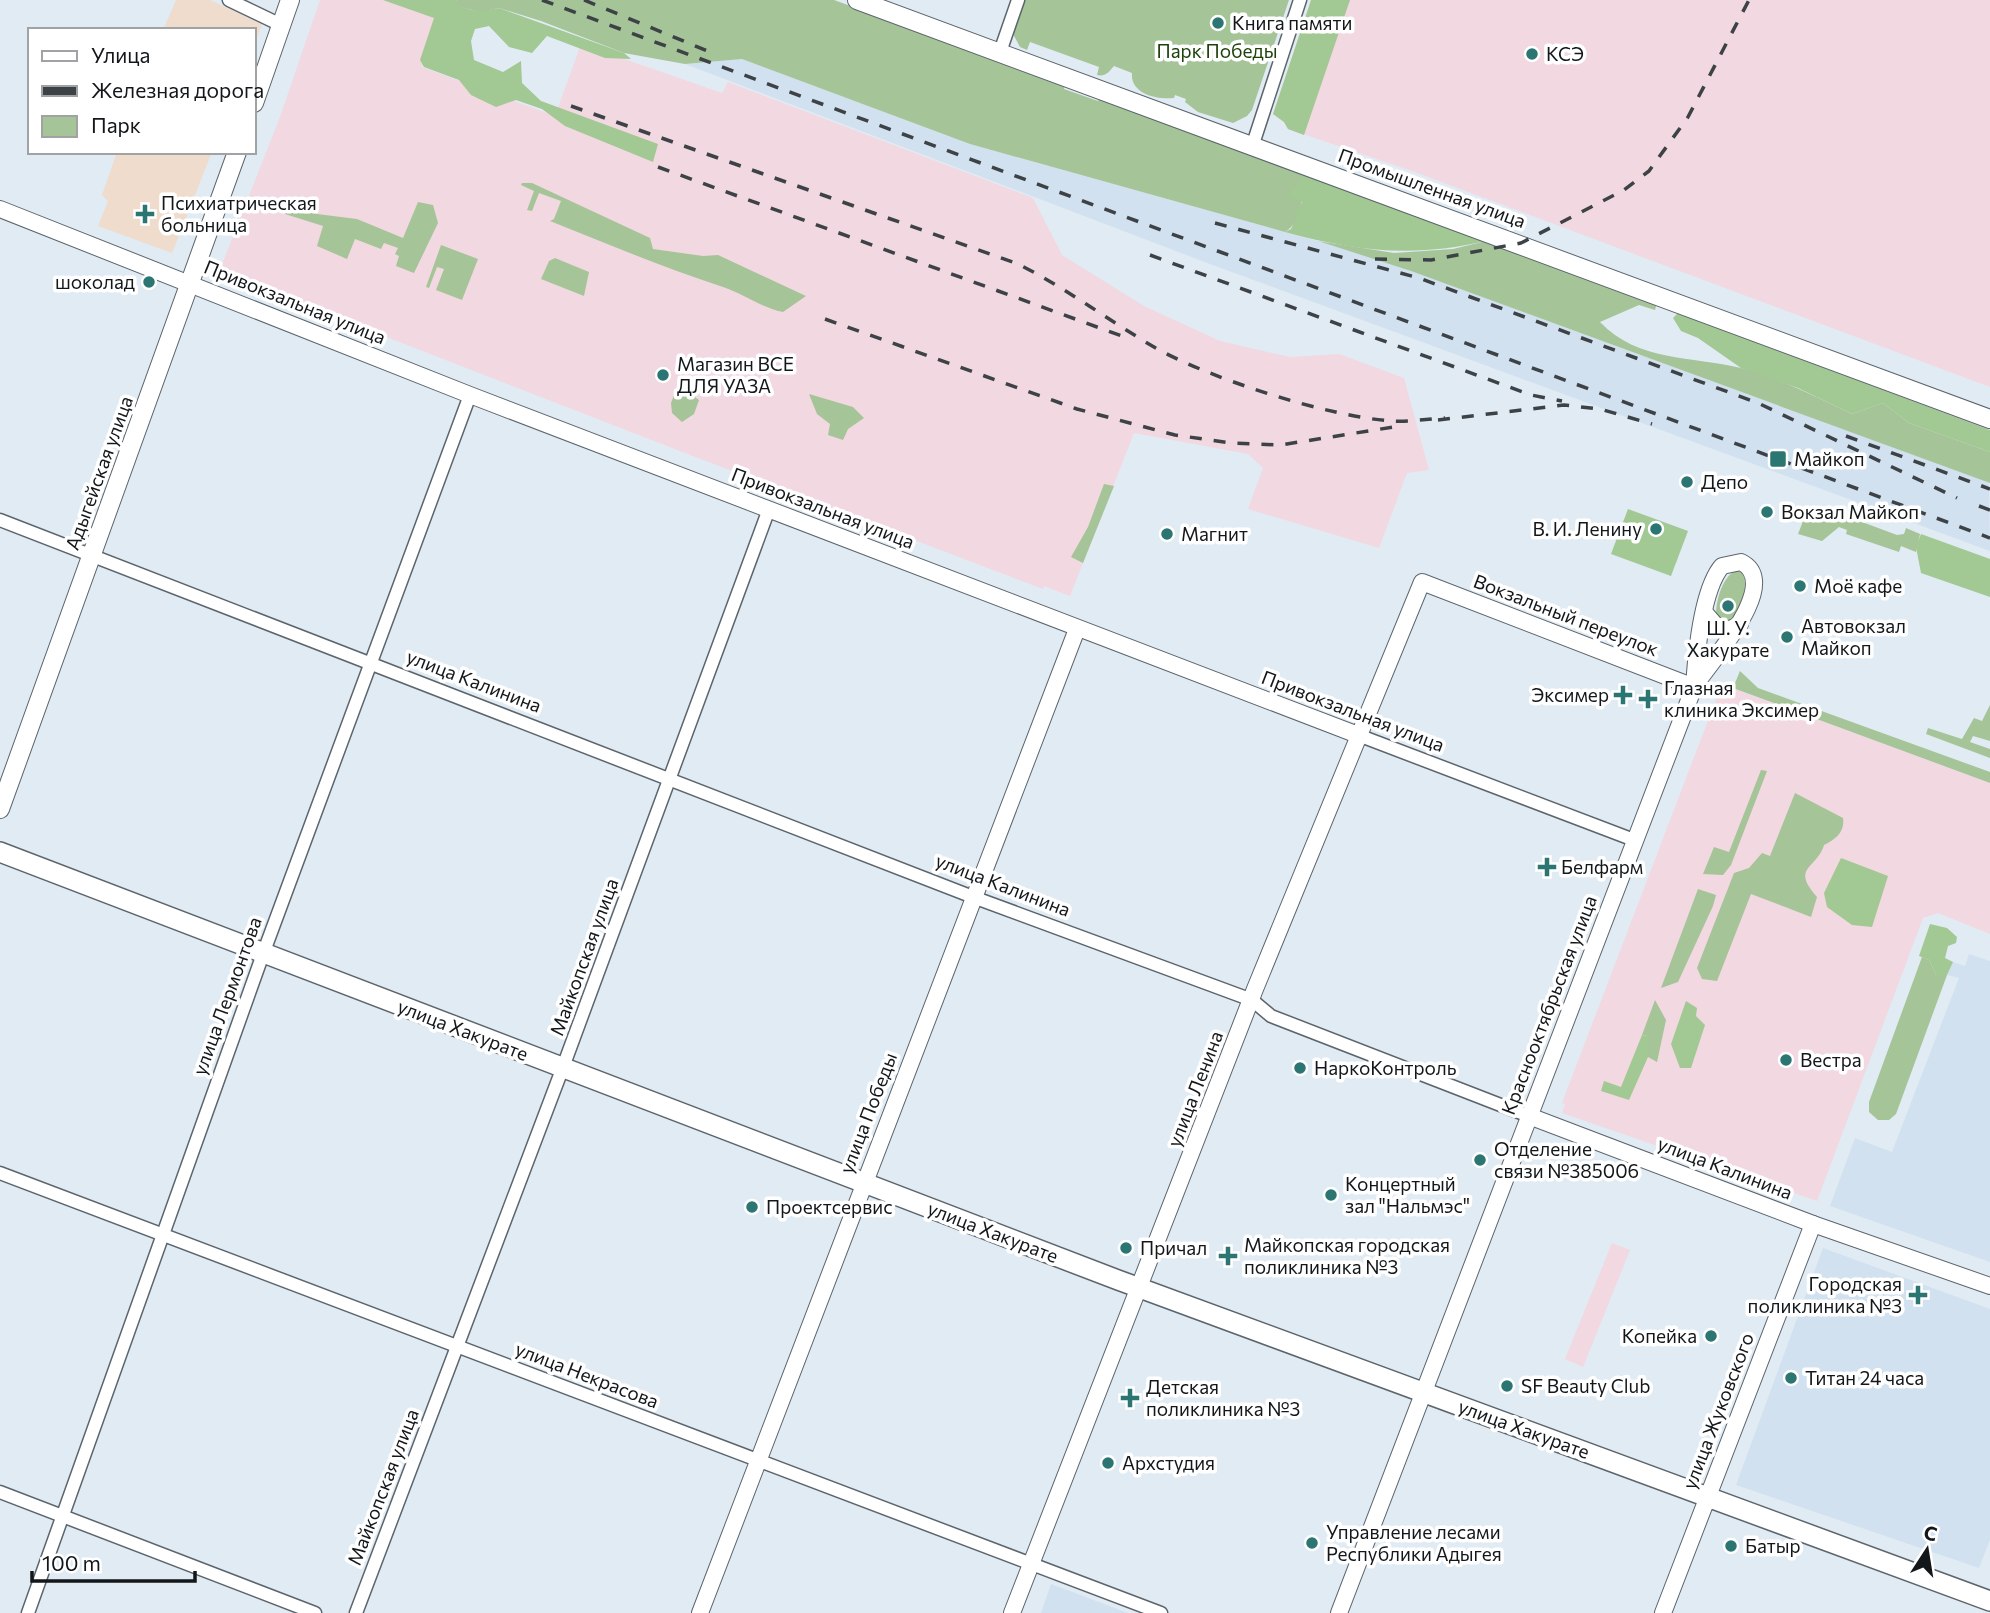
<svg xmlns="http://www.w3.org/2000/svg" width="1990" height="1613" font-family="Commissioner,sans-serif">
	<style>
		.built { fill: #d1e1ef }
		.industrial { fill: #f2d8e0 }
		.medical { fill: #efdccc }
		.green { fill: #a5c498 }
		.forest { fill: #a2c893 }
		.lines { fill: none; stroke-linecap: round; stroke-linejoin: round }
		.minor-casing { stroke: #5c656c; stroke-width: 15 }
		.tertiary-casing { stroke: #5c656c; stroke-width: 18 }
		.secondary-casing { stroke: #5c656c; stroke-width: 20 }
		.primary-casing { stroke: #5c656c; stroke-width: 22 }
		.minor { stroke: #fff; stroke-width: 12 }
		.tertiary { stroke: #fff; stroke-width: 16 }
		.secondary { stroke: #fff; stroke-width: 18 }
		.primary { stroke: #fff; stroke-width: 19 }
		.rail { stroke: #3d4246; stroke-width: 3.5; stroke-dasharray: 12 12; stroke-linecap: butt }
		.poi-dot { fill: #2b7572; stroke: #fff; stroke-width: 2.5 }
		.labels { text-anchor: middle; stroke-width: 7; stroke-linejoin: round; paint-order: stroke }
		.poi-label { font-size: 19px; fill: #13171a; stroke: #fff; text-anchor: start }
		.park-label { font-size: 19px; fill: #1e420b; stroke: #fff }
		.street-label { font-size: 19px; fill: #13171a; stroke: #fff }
	</style>
	<rect width="100%" height="100%" fill="#e1ebf4"/>
	<g class="built">
		<polygon points="742,59 970,144 1318,241 1411,271 1989,482 1990,551 1210,264 685,64"/>
		<polygon points="1969,954 1990,961 1990,1262 1830,1206 1855,1138 1892,1152 1959,978 1947,975 1953,962 1965,966"/>
		<polygon points="1823,1248 1990,1309 1990,1540 1979,1568 1736,1485"/>
		<polygon points="1051,1584 1128,1613 1041,1613"/>
	</g>
	<g class="industrial">
		<polygon points="320,0 393,0 441,15 422,67 555,116 581,44 722,93 728,82 1033,198 1062,255 1144,306 1220,341 1290,357 1339,354 1404,378 1429,470 1407,473 1379,548 1248,509 1263,468 1248,454 1134,433 1070,596 1044,586 1043,589 680,451 219,272 280,117"/>
		<polygon points="1311,0 1990,0 1990,387 1412,171 1288,129 1284,122 1273,114"/>
		<polygon points="1722,684 1990,783 1990,934 1938,913 1923,918 1817,1201 1562,1113 1565,1104 1562,1103"/>
		<polygon points="1612,1243 1630,1250 1583,1367 1565,1359"/>
	</g>
	<g class="medical">
		<polygon points="176,0 210,0 262,24 254,46 254,30 163,30"/>
		<polygon points="117,152 212,152 172,253 98,226 108,201 102,195"/>
	</g>
	<g class="green">
		<path d="M456 0H834L1065 84 1064 89 1098 101 1100 97 1305 172C1303 190 1303 222 1285 232L970 144 742 59 685 64 624 53 541 21 499 8 480 12 461 7Z"/>
		<path d="M1023 0H1289L1252 110 1247 116 1233 123 1198 112 1185 102 1186 99 1175 95 1174 98C1156 100 1130 93 1132 73L1114 66C1109 72 1105 77 1097 75L1099 67 1030 42 1027 50 1020 47 1013 34Z"/>
		<path d="M522 183H532L650 238 653 249 703 256 718 255 806 296 783 312C760 307 744 294 723 287 665 268 607 244 550 221L554 219 561 201 539 193 532 211 527 210 534 191 521 185Z"/>
		<polygon points="418,202 433,205 438,223 414,273 396,266 399,256 395,254 398,248 384,243 381,249 355,239 347,259 317,246 323,226 285,214 288,204 317,214 357,219 403,238"/>
		<path d="M1490 240 1657 303 1655 310 1639 305 1600 322C1638 362 1692 356 1741 368 1780 378 1816 397 1852 414L1883 403 1909 423 1990 452V483L1411 271 1318 241 1394 253 1453 249Z"/>
		<polygon points="441,245 478,259 462,300 436,290 444,269 437,267 429,288 426,287"/>
		<polygon points="555,258 589,272 584,296 541,279 549,261"/>
		<polygon points="678,385 699,400 694,414 682,422 672,413 671,403"/>
		<polygon points="809,394 853,407 864,418 848,429 843,440 828,435 830,424 817,414"/>
		<polygon points="1104,484 1114,486 1083,563 1071,557 1088,527"/>
		<polygon points="1819,506 1897,535 1904,534 1906,528 1920,534 1916,552 1901,546 1899,552 1846,534 1847,530 1839,527 1822,541 1798,534 1805,516 1814,519"/>
		<path d="M1738 570 1745 573C1749 588 1742 622 1723 622L1716 614C1716 600 1723 574 1738 570Z"/>
		<polygon points="1740,671 1758,688 1990,772 1990,783 1733,688"/>
		<polygon points="1990,705 1990,741 1973,736 1970,742 1990,749 1990,758 1926,734 1928,728 1962,739 1974,718 1982,721"/>
		<polygon points="1761,770 1767,771 1731,865 1723,875 1703,874 1714,847 1729,852"/>
		<path d="M1795 793 1843 818C1845 832 1836 839 1824 845 1817 869 1790 867 1817 897L1811 917 1751 894 1717 981 1702 979 1697 968 1734 873 1749 868 1762 853 1770 856Z"/>
		<polygon points="1698,889 1716,895 1713,906 1678,982 1661,988"/>
		<polygon points="1922,957 1929,960 1936,975 1947,975 1896,1114 1889,1120 1878,1120 1869,1112 1869,1102"/>
		<polygon points="1655,1000 1666,1020 1657,1062 1648,1057 1648,1036 1642,1035"/>
	</g>
	<g class="forest">
		<path d="M383 0H456C467 14 483 11 499 8L624 53 631 59 605 58 547 36 532 53 509 47 489 26 475 29 471 41 474 60 503 72 521 61 522 83 541 101 658 144 653 162 565 126 542 109 516 100 496 107 471 95 459 80 424 67 420 60 434 18Z"/>
		<polygon points="1311,0 1350,0 1304,135 1288,129 1284,122 1273,114"/>
		<path d="M1305 172 1490 240C1415 258 1359 252 1285 232L1291 229 1302 202 1289 194Z"/>
		<polygon points="1678,313 1990,430 1990,452 1909,423 1883,403 1852,414 1798,388 1741,368 1698,338 1681,331 1673,318"/>
		<polygon points="1628,509 1688,531 1671,576 1611,554"/>
		<polygon points="1921,534 1990,559 1990,597 1921,573 1916,547"/>
		<polygon points="1841,858 1888,876 1872,927 1852,925 1827,907 1824,893"/>
		<polygon points="1930,924 1947,928 1957,937 1956,943 1948,946 1945,958 1953,962 1947,975 1936,975 1929,960 1919,956"/>
		<polygon points="1686,1001 1697,1008 1696,1016 1705,1025 1691,1068 1680,1068 1671,1044"/>
		<polygon points="1642,1035 1648,1036 1648,1057 1629,1100 1601,1091 1604,1081 1621,1087"/>
	</g>
	<g class="lines">
		<g class="minor-casing">
			<g id="minor">
				<polyline points="229,0 281,25"/>
				<polyline points="1000,52 1018,0"/>
				<polyline points="1253,144 1300,0"/>
				<polyline points="0,520 973,897 1252,1000 1271,1016 1529,1116"/>
				<polyline points="1358,735 1634,840"/>
				<polyline points="0,1173 1161,1613"/>
				<polyline points="0,1492 315,1613"/>
				<polyline points="28,1613 263,954 470,395"/>
				<polyline points="356,1613 563,1067 769,509"/>
			</g>
		</g>
		<g class="tertiary-casing">
			<g id="tertiary">
				<polyline points="0,209 470,395 1358,735"/>
				<polyline points="1705,613 1718,628 1731,629 1740,624"/>
				<polyline points="1529,1116 1813,1224 1990,1286"/>
				<polyline points="700,1613 1077,629"/>
				<polyline points="1012,1613 1255,989 1422,582 1694,687"/>
				<path d="M1339 1613 1694 687C1709 663 1784 583 1741 562L1722 566C1702 589 1696 656 1694 687"/>
				<polyline points="1663,1613 1813,1224"/>
			</g>
		</g>
		<g class="secondary-casing">
			<g id="secondary">
				<polyline points="857,0 1990,419"/>
				<polyline points="254,103 290,0"/>
				<polyline points="0,809 237,152"/>
			</g>
		</g>
		<g class="primary-casing">
			<polyline id="primary" points="0,852 1118,1280 1990,1601"/>
		</g>
		<use href="#minor" class="minor"/>
		<use href="#tertiary" class="tertiary"/>
		<use href="#secondary" class="secondary"/>
		<use href="#primary" class="primary"/>
		<g class="rail">
			<polyline points="542,0 1990,538"/>
			<polyline points="584,0 710,52"/>
			<path d="M571 106 1018 264C1066 288 1108 320 1154 347 1208 378 1329 417 1392 421 1409 422 1427 419 1445 418"/>
			<polyline points="658,167 1130,339"/>
			<polyline points="1215,223 1419,278 1758,403 1957,498"/>
			<polyline points="1150,255 1531,395 1562,401"/>
			<polyline points="1375,259 1431,260 1521,243 1624,190 1649,171 1688,117 1749,0"/>
			<polyline points="825,319 1077,409 1175,435 1231,443 1280,445 1400,426"/>
			<polyline points="1438,420 1564,405 1600,409 1652,424"/>
			<polyline points="1846,436 1990,489"/>
			<polyline points="1979,506 1990,510"/>
		</g>
	</g>
	<g class="poi-dot">
		<circle cx="1218" cy="23" r="7"/>
		<circle cx="1532" cy="54" r="7"/>
		<path d="M141.5 203.5h7v7h7v7h-7v7h-7v-7h-7v-7h7z"/>
		<circle cx="149" cy="282" r="7"/>
		<circle cx="663" cy="375" r="7"/>
		<rect x="1769" y="450" width="18" height="18" rx="3.5"/>
		<circle cx="1687" cy="482" r="7"/>
		<circle cx="1767" cy="512" r="7"/>
		<circle cx="1656" cy="529" r="7"/>
		<circle cx="1167" cy="534" r="7"/>
		<circle cx="1800" cy="586" r="7"/>
		<circle cx="1728" cy="606" r="7"/>
		<circle cx="1787" cy="637" r="7"/>
		<path d="M1619.5 684.5h7v7h7v7h-7v7h-7v-7h-7v-7h7z"/>
		<path d="M1644.5 688.5h7v7h7v7h-7v7h-7v-7h-7v-7h7z"/>
		<path d="M1543.5 856.5h7v7h7v7h-7v7h-7v-7h-7v-7h7z"/>
		<circle cx="1786" cy="1060" r="7"/>
		<circle cx="1300" cy="1068" r="7"/>
		<circle cx="1480" cy="1160" r="7"/>
		<circle cx="1331" cy="1195" r="7"/>
		<circle cx="752" cy="1207" r="7"/>
		<circle cx="1126" cy="1248" r="7"/>
		<path d="M1224.5 1245.5h7v7h7v7h-7v7h-7v-7h-7v-7h7z"/>
		<path d="M1914.5 1284.5h7v7h7v7h-7v7h-7v-7h-7v-7h7z"/>
		<circle cx="1711" cy="1336" r="7"/>
		<circle cx="1791" cy="1378" r="7"/>
		<circle cx="1507" cy="1386" r="7"/>
		<path d="M1126.5 1387.5h7v7h7v7h-7v7h-7v-7h-7v-7h7z"/>
		<circle cx="1108" cy="1463" r="7"/>
		<circle cx="1312" cy="1543" r="7"/>
		<circle cx="1731" cy="1546" r="7"/>
	</g>
	<g class="labels">
		<g class="poi-label">
			<text x="1232" y="30">Книга памяти</text>
			<text x="1546" y="61">КСЭ</text>
			<text x="161" y="210">Психиатрическая<tspan x="161" dy="22">больница</tspan></text>
			<text x="135" y="289" text-anchor="end">шоколад</text>
			<text x="677" y="371">Магазин ВСЕ<tspan x="677" dy="22">ДЛЯ УАЗА</tspan></text>
			<text x="1794" y="466">Майкоп</text>
			<text x="1701" y="489">Депо</text>
			<text x="1781" y="519">Вокзал Майкоп</text>
			<text x="1642" y="536" text-anchor="end">В. И. Ленину</text>
			<text x="1181" y="541">Магнит</text>
			<text x="1814" y="593">Моё кафе</text>
			<text x="1801" y="633">Автовокзал<tspan x="1801" dy="22">Майкоп</tspan></text>
			<text x="1728" y="635" text-anchor="middle">Ш. У.<tspan x="1728" dy="22">Хакурате</tspan></text>
			<text x="1664" y="695">Глазная<tspan x="1664" dy="22">клиника Эксимер</tspan></text>
			<text x="1609" y="702" text-anchor="end">Эксимер</text>
			<text x="1561" y="874">Белфарм</text>
			<text x="1800" y="1067">Вестра</text>
			<text x="1314" y="1075">НаркоКонтроль</text>
			<text x="1494" y="1156">Отделение<tspan x="1494" dy="22">связи №385006</tspan></text>
			<text x="1345" y="1191">Концертный<tspan x="1345" dy="22">зал "Нальмэс"</tspan></text>
			<text x="766" y="1214">Проектсервис</text>
			<text x="1244" y="1252">Майкопская городская<tspan x="1244" dy="22">поликлиника №3</tspan></text>
			<text x="1140" y="1255">Причал</text>
			<text x="1902" y="1291" text-anchor="end">Городская<tspan x="1902" dy="22">поликлиника №3</tspan></text>
			<text x="1697" y="1343" text-anchor="end">Копейка</text>
			<text x="1805" y="1385">Титан 24 часа</text>
			<text x="1521" y="1393">SF Beauty Club</text>
			<text x="1146" y="1394">Детская<tspan x="1146" dy="22">поликлиника №3</tspan></text>
			<text x="1122" y="1470">Архстудия</text>
			<text x="1326" y="1539">Управление лесами<tspan x="1326" dy="22">Республики Адыгея</tspan></text>
			<text x="1745" y="1553">Батыр</text>
		</g>
		<g class="park-label">
			<text x="1217" y="58">Парк Победы</text>
		</g>
		<g class="street-label">
			<text transform="translate(1432 188) rotate(20)" y="7">Промышленная улица</text>
			<text transform="translate(295 302) rotate(22)" y="7">Привокзальная улица</text>
			<text transform="translate(99 473) rotate(-70)" y="7">Адыгейская улица</text>
			<text transform="translate(823 508) rotate(21)" y="7">Привокзальная улица</text>
			<text transform="translate(1566 615) rotate(21)" y="7">Вокзальный переулок</text>
			<text transform="translate(474 681) rotate(21)" y="7">улица Калинина</text>
			<text transform="translate(1353 711) rotate(21)" y="7">Привокзальная улица</text>
			<text transform="translate(1003 885) rotate(21)" y="7">улица Калинина</text>
			<text transform="translate(584 957) rotate(-70)" y="7">Майкопская улица</text>
			<text transform="translate(227 996) rotate(-70)" y="7">улица Лермонтова</text>
			<text transform="translate(1549 1005) rotate(-69)" y="7">Краснооктябрьская улица</text>
			<text transform="translate(463 1030) rotate(21)" y="7">улица Хакурате</text>
			<text transform="translate(1195 1089) rotate(-69)" y="7">улица Ленина</text>
			<text transform="translate(868 1113) rotate(-69)" y="7">улица Победы</text>
			<text transform="translate(1725 1168) rotate(21)" y="7">улица Калинина</text>
			<text transform="translate(993 1232) rotate(21)" y="7">улица Хакурате</text>
			<text transform="translate(587 1375) rotate(21)" y="7">улица Некрасова</text>
			<text transform="translate(1718 1411) rotate(-69)" y="7">улица Жуковского</text>
			<text transform="translate(1524 1429) rotate(20)" y="7">улица Хакурате</text>
			<text transform="translate(383 1487) rotate(-69)" y="7">Майкопская улица</text>
		</g>
	</g>
	<rect x="28" y="28" width="228" height="126" fill="#ffffff" stroke="#a1a2a3" stroke-width="2"/>
	<rect x="42" y="51" width="35" height="10" fill="#ffffff" stroke="#a1a2a3" stroke-width="2"/>
	<text x="91" y="63" font-size="21" fill="#13171a">Улица</text>
	<rect x="42" y="86" width="35" height="10" fill="#3d4246" stroke="#a1a2a3" stroke-width="2"/>
	<text x="91" y="98" font-size="21" fill="#13171a">Железная дорога</text>
	<rect x="42" y="116" width="35" height="21" fill="#a5c498" stroke="#a1a2a3" stroke-width="2"/>
	<text x="91" y="133" font-size="21" fill="#13171a">Парк</text>
	<g transform="translate(1927 1550) rotate(12)" stroke="#ffffff" stroke-width="5" paint-order="stroke">
	<path d="M0-5L12 26L0 18L-12 26Z" fill="#13171a"/>
	<text y="-10" font-size="19" font-weight="bold" text-anchor="middle" fill="#13171a">С</text>
	</g>
	<path d="M32 1571v10h163v-10" fill="none" stroke="#13171a" stroke-width="3.5"/>
	<text x="42" y="1571" font-size="21" fill="#13171a" stroke="#ffffff" stroke-width="5" paint-order="stroke">100 m</text>
</svg>
